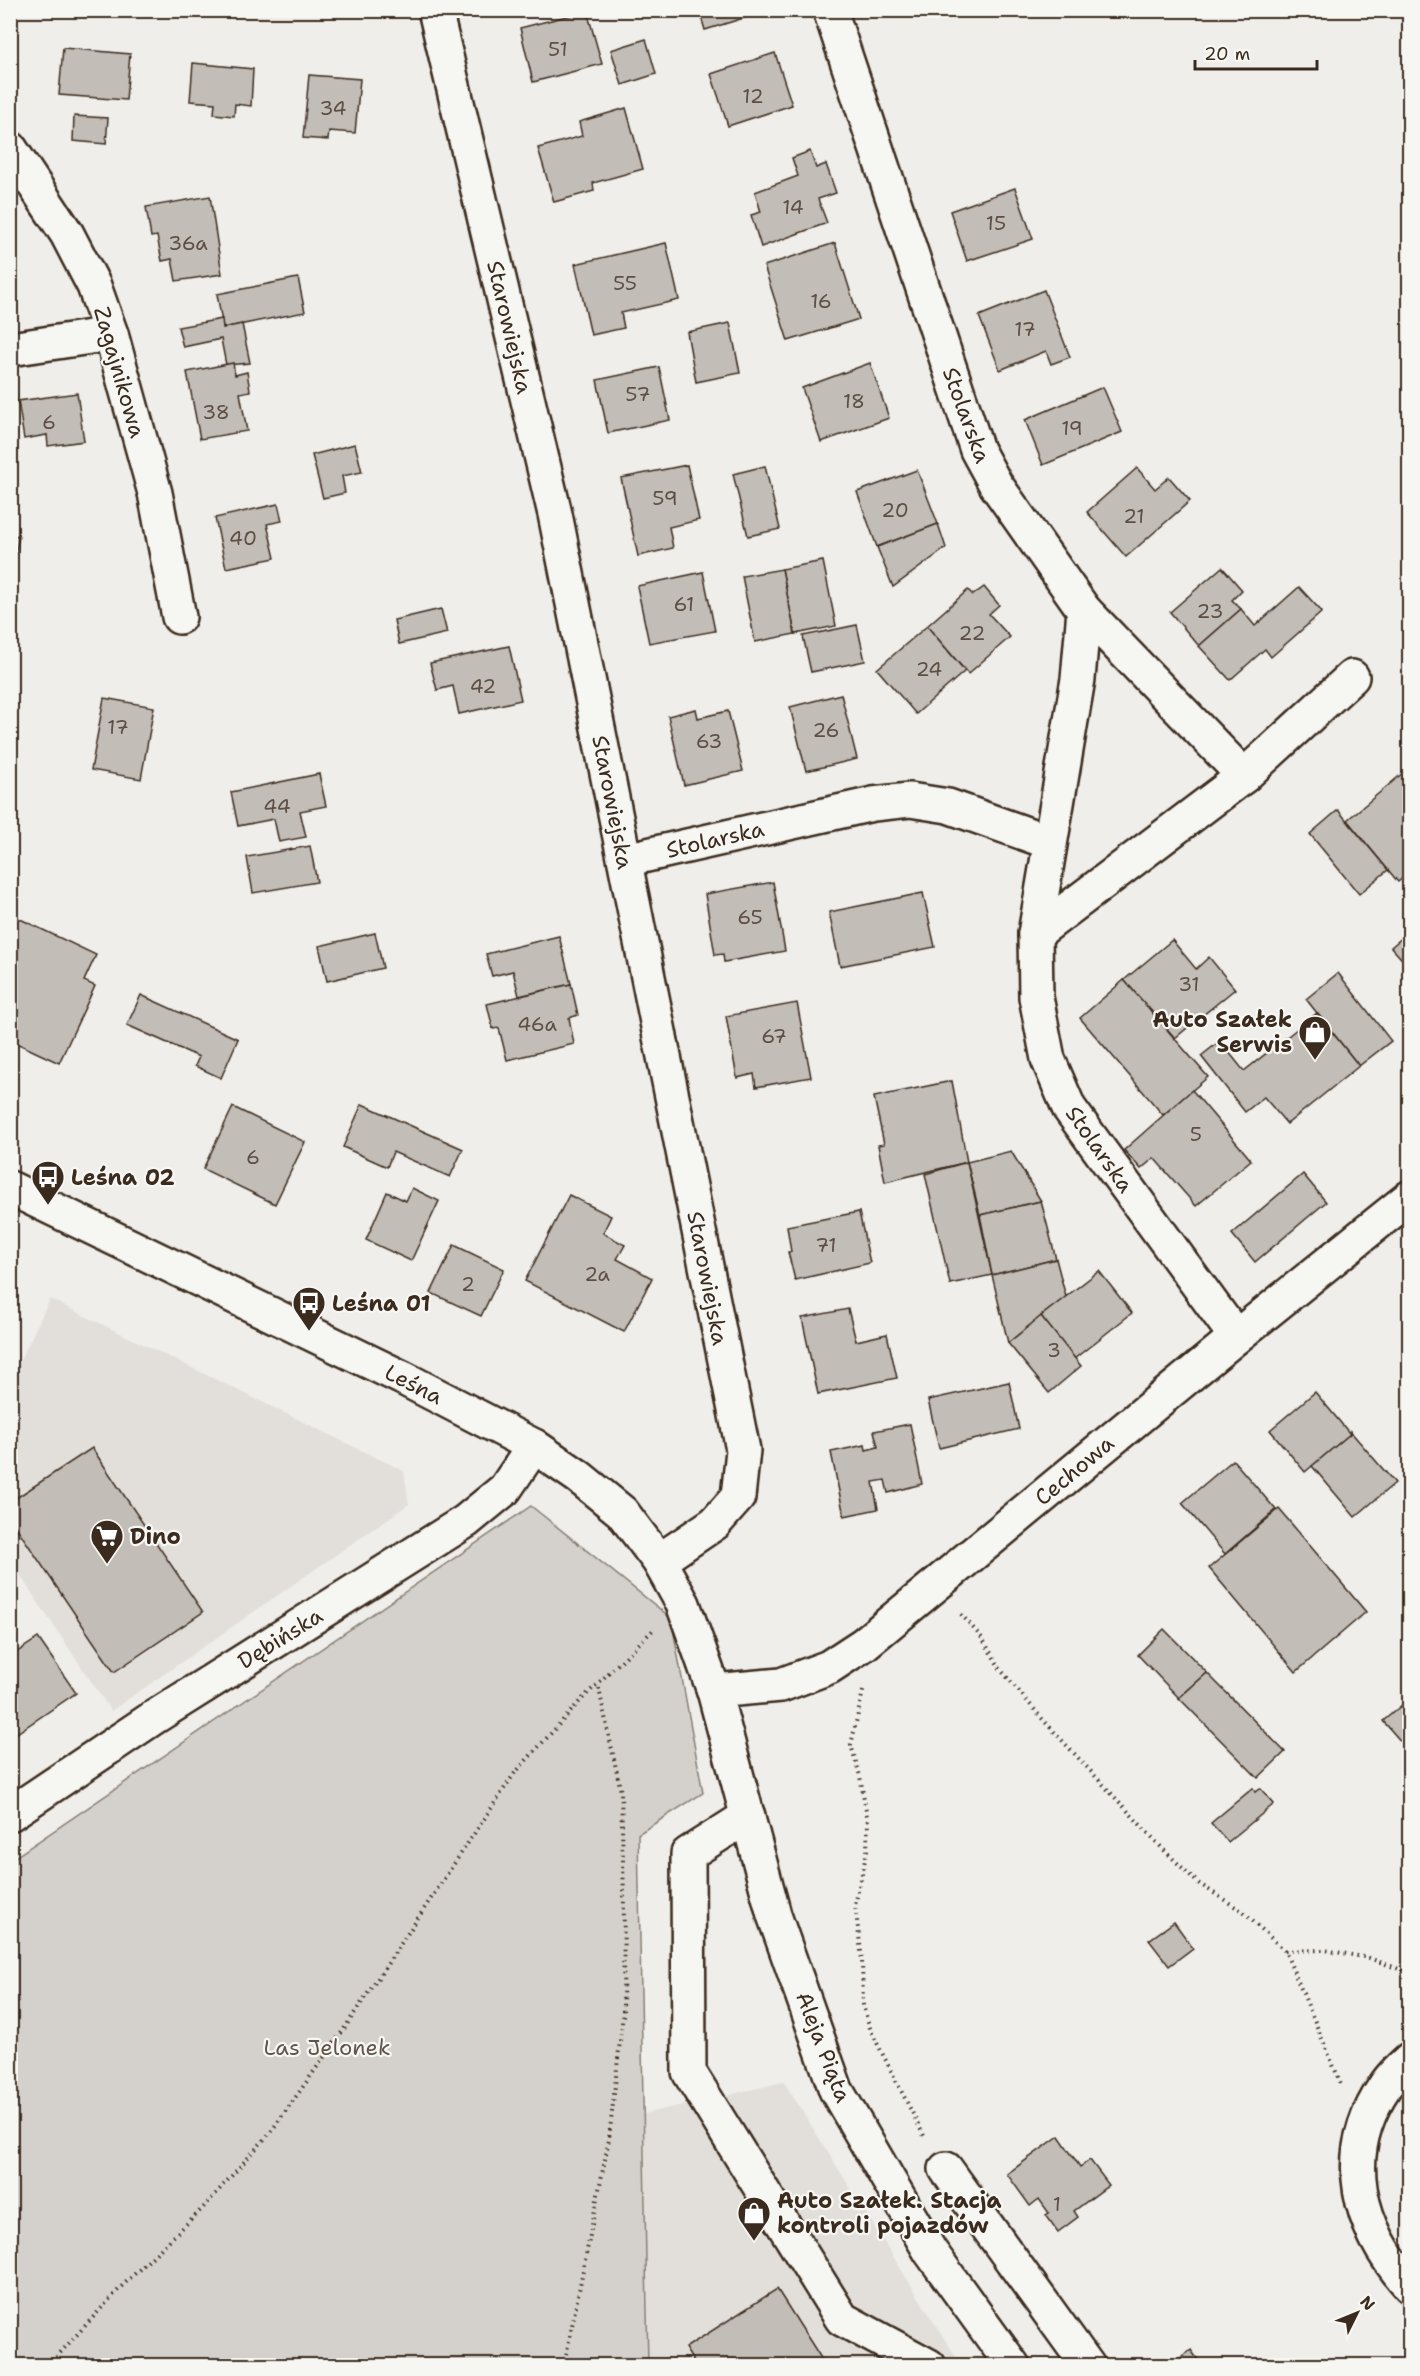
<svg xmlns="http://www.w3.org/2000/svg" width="1420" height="2376" font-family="'Shantell Sans',sans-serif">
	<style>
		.built { fill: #e2dfdb }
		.green { fill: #d4d1cc; stroke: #887e75; stroke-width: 1.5 }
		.building { fill: #c2bdb7; stroke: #3b2a1e; stroke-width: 1.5 }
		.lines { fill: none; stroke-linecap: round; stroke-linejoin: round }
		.minor-casing { stroke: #3b2a1e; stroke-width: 38 }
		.path { stroke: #3b2a1e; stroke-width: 4; stroke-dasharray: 1.5 4.5; stroke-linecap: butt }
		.minor { stroke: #f6f6f2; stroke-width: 33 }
		.labels { text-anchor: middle; stroke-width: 4.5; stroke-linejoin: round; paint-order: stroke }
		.number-label { font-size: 20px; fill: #5d4f44 }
		.street-label { font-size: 22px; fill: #3b2a1e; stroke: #f6f6f2 }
		.poi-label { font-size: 22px; font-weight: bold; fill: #3b2a1e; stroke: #f6f6f2; text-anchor: start }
		.park-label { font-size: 22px; fill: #61544a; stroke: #f6f6f2 }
	</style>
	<rect width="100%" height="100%" fill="#efeeea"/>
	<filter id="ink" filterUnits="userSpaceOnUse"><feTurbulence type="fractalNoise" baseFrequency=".0167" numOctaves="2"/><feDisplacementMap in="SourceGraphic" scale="12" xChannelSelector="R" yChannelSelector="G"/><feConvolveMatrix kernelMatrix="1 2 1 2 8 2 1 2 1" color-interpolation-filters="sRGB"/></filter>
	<g filter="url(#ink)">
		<g class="built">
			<polygon points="50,1299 404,1471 409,1504 111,1711 11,1562 10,1381"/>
			<polygon points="784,2082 961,2365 628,2365 621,2119"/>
		</g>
		<polygon class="green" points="531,1506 671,1618 703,1793 638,1834 648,2365 11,2366 11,1860"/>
		<g class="building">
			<polygon points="699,10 759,10 760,13 705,30"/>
			<polygon points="587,11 602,64 533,82 520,28"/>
			<polygon points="646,39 656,74 622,85 611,50"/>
			<polygon points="63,48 130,54 126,100 59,95"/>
			<polygon points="775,53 792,105 728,126 711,74"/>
			<polygon points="193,63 253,69 251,106 235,104 234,116 214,114 215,103 190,101"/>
			<polygon points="309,75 360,79 355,133 329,131 328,140 303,138"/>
			<polygon points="626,108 643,169 593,183 594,191 554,202 538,148 582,136 579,122"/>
			<polygon points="74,116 108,118 106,144 73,141"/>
			<polygon points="810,151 816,168 826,164 836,193 818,199 827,223 761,247 751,215 761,212 755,192 798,176 792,158"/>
			<polygon points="1015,188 1033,239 967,261 950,211"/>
			<polygon points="210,196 222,274 176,281 172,259 162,261 157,236 151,237 146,207"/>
			<polygon points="666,243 679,300 621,313 624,328 591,335 575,264"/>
			<polygon points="835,243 859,319 788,341 764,266"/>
			<polygon points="298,278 305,312 223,328 217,294"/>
			<polygon points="1044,290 1070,357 1051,364 1046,351 1000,370 979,316"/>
			<polygon points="222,319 223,328 242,324 250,363 226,365 221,339 183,347 178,327"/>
			<polygon points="730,323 740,373 696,382 687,332"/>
			<polygon points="233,363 235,375 247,372 250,391 240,393 247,431 200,439 187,372"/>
			<polygon points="870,363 889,418 821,442 802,388"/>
			<polygon points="659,367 670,420 608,433 597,380"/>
			<polygon points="1103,387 1122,432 1043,465 1025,420"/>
			<polygon points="77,393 84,441 48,446 47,435 24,439 18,401"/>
			<polygon points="355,444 362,472 342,476 345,493 323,498 312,455"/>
			<polygon points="687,465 699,520 669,527 673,548 638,556 621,478"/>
			<polygon points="765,466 780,529 748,536 733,474"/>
			<polygon points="1137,468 1155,489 1169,477 1190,501 1126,557 1087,512"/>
			<polygon points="917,470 938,524 877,547 857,492"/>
			<polygon points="278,504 282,521 267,524 275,558 226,568 215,518"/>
			<polygon points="938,524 946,548 893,587 877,547"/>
			<polygon points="10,534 19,536 10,583"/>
			<polygon points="823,561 836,626 795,634 782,569"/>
			<polygon points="1222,567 1242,590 1232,600 1241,609 1199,646 1170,612"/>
			<polygon points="782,569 795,634 755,642 742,576"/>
			<polygon points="703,572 715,631 649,643 637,586"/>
			<polygon points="984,587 999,605 989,614 1010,637 968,674 927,626 968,590 973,595"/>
			<polygon points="1299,587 1322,612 1271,657 1265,649 1230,680 1199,646 1241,609 1255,626"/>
			<polygon points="441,609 447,633 399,644 394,620"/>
			<polygon points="857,625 865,661 811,672 803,636"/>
			<polygon points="927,626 965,671 916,714 877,669"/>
			<polygon points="509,646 521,700 459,714 453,686 437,690 430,663"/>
			<polygon points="841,694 857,759 806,771 790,707"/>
			<polygon points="104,698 154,707 141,779 91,770"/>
			<polygon points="696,709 698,718 728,711 743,771 684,785 668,716"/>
			<polygon points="1410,767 1410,872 1398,882 1347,820"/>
			<polygon points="319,774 326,806 300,811 306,837 279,842 274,819 238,826 231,792"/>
			<polygon points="1338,810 1388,870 1359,894 1310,834"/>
			<polygon points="310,846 317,882 253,893 247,857"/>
			<polygon points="773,882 785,951 724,962 723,954 715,955 705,894"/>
			<polygon points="923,893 935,947 840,966 829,912"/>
			<polygon points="16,917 96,955 84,981 95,986 59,1063 10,1040 10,928"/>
			<polygon points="1410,931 1410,968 1391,947"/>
			<polygon points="375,933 383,968 327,981 319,946"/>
			<polygon points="559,936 571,984 519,996 513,971 492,976 486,954"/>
			<polygon points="1172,940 1196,969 1209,957 1235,989 1175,1038 1124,980"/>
			<polygon points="1338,973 1391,1041 1359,1066 1306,999"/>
			<polygon points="1124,980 1208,1077 1163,1115 1080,1018"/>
			<polygon points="571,984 578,1015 569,1018 574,1044 507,1060 499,1028 493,1029 487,1004"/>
			<polygon points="141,995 238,1039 221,1078 195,1066 199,1057 127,1025"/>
			<polygon points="797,1003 811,1077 756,1087 754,1074 737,1078 726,1016"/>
			<polygon points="1317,1013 1359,1066 1287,1124 1264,1097 1245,1112 1201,1056 1220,1041 1244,1071"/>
			<polygon points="952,1081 967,1162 885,1182 878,1145 884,1144 874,1097"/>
			<polygon points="1192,1090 1251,1160 1196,1206 1154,1158 1141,1169 1124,1150"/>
			<polygon points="362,1104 463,1149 450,1177 393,1152 387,1167 343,1147"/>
			<polygon points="233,1107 305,1142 275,1204 203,1169"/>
			<polygon points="1011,1151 1041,1201 980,1215 967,1162"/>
			<polygon points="967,1162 992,1275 950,1284 925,1174"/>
			<polygon points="1303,1174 1326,1202 1255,1262 1232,1234"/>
			<polygon points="412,1188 439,1201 411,1261 366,1240 387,1192 406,1201"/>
			<polygon points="569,1195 611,1216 603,1233 625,1245 617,1259 652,1278 624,1332 525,1281"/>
			<polygon points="1041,1201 1056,1259 992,1275 980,1215"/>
			<polygon points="859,1212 870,1263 795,1280 788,1252 791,1252 787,1226"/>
			<polygon points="454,1245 504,1269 481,1316 431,1293"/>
			<polygon points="1056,1259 1066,1297 1008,1343 992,1275"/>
			<polygon points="1099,1271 1132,1313 1074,1359 1041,1316"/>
			<polygon points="848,1309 856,1341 887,1334 897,1378 818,1394 802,1318"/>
			<polygon points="1041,1316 1081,1366 1049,1393 1008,1343"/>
			<polygon points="1009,1382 1019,1429 939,1448 928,1400"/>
			<polygon points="1315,1392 1350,1434 1305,1472 1270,1430"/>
			<polygon points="910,1424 922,1484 888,1493 885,1480 873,1482 878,1509 844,1516 831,1452 865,1445 866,1450 878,1447 874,1431"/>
			<polygon points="1350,1431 1395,1483 1355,1517 1312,1466 1350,1434"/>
			<polygon points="92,1448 203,1612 114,1672 10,1518 10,1502"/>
			<polygon points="1233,1460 1276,1510 1225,1554 1182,1503"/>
			<polygon points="1279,1509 1366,1612 1296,1672 1209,1568"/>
			<polygon points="1164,1629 1207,1673 1179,1698 1138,1655"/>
			<polygon points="38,1638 76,1693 17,1733 10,1724 10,1657"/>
			<polygon points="1207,1673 1285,1752 1258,1778 1179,1698"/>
			<polygon points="1410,1698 1410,1752 1383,1721"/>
			<polygon points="10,1724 17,1733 10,1737"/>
			<polygon points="1253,1788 1255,1792 1260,1788 1274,1804 1228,1842 1211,1823"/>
			<polygon points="1174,1922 1193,1948 1169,1966 1149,1940"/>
			<polygon points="1059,2136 1080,2167 1090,2160 1109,2185 1074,2211 1078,2217 1058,2232 1046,2215 1049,2213 1039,2199 1030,2206 1007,2174"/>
			<polygon points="777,2289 826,2366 696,2366 685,2348"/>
			<polygon points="1191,2350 1202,2366 1170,2366"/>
		</g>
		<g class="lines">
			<g class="minor-casing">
				<g id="minor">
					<polyline points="435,10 555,514 743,1450 738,1497 715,1523 659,1561"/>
					<polyline points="830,10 977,450 996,485 1084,610 1078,679 1035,934 1036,997 1048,1059 1069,1108 1236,1337"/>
					<polyline points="10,148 67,234 94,286 111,334 155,493 179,617"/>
					<polyline points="10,349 111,334"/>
					<polyline points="1084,610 1244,776"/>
					<polyline points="625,860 873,804 910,800 948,806 1049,842"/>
					<polyline points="1035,934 1244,776 1352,677"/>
					<polyline points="10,1188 403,1378 534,1446 579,1477 622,1512 659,1561 683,1604 714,1691 774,1915 836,2090 930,2251 1013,2366"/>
					<polyline points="714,1691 781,1685 829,1667 864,1644 1236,1337 1410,1197"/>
					<polyline points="10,1814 153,1718 466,1521 505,1489 534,1446"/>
					<polyline points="748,1816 688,1854 689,2072 842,2319 929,2366"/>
					<path d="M1410 2059C1401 2067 1391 2076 1385 2086 1338 2155 1358 2228 1410 2286"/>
					<polyline points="946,2169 1088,2366"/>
				</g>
			</g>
			<g class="path">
				<polyline points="961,1614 982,1638 1001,1670 1045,1722 1162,1848 1198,1883 1242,1911 1285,1951 1342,2086"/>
				<polyline points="863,1691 851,1745 860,1776 868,1822 867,1851 855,1905 862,1959 863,2006 871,2031 925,2138"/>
				<polyline points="1285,1951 1325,1950 1369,1958 1410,1973"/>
				<polyline points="48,2366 121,2287 202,2209 270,2133 342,2032 514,1774 583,1698 653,1630"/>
				<polyline points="564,2366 609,2139 623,2014 624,1897 621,1792 598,1684"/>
			</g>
			<use href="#minor" class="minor"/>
		</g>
	</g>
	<defs>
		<g id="shop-pin" transform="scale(1.725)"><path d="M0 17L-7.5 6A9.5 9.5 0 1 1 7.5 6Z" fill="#3b2a1e" stroke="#f6f6f2"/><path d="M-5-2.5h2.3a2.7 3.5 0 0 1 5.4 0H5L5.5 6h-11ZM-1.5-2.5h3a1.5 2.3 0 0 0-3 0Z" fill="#fff"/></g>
		<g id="bus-pin" transform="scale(1.725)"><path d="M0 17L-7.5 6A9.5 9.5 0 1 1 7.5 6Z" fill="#3b2a1e" stroke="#f6f6f2"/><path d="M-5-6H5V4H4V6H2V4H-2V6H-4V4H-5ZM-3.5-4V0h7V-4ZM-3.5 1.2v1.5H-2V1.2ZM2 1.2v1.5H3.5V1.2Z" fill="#fff"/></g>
		<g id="supermarket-pin" transform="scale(1.725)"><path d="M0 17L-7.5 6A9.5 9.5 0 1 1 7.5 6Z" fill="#3b2a1e" stroke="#f6f6f2"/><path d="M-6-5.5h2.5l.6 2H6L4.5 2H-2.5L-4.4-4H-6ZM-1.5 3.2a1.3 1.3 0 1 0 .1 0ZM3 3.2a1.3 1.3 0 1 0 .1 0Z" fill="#fff"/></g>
	</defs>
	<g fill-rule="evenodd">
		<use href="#shop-pin" x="1315" y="1032"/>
		<use href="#bus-pin" x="48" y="1177"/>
		<use href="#bus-pin" x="309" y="1303"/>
		<use href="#supermarket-pin" x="107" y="1536"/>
		<use href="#shop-pin" x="754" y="2213"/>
	</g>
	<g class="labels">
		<g class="number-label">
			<text x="558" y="56">51</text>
			<text x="753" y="103">12</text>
			<text x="333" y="115">34</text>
			<text x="793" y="214">14</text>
			<text x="996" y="230">15</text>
			<text x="188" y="250">36a</text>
			<text x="625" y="290">55</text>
			<text x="821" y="308">16</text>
			<text x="1025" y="336">17</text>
			<text x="638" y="401">57</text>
			<text x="854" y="408">18</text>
			<text x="216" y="419">38</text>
			<text x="49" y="429">6</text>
			<text x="1072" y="435">19</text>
			<text x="665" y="505">59</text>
			<text x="895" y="517">20</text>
			<text x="1134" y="523">21</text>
			<text x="243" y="545">40</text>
			<text x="684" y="611">61</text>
			<text x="1210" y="618">23</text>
			<text x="972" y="640">22</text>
			<text x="929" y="676">24</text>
			<text x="483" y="693">42</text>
			<text x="118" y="734">17</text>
			<text x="826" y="737">26</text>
			<text x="709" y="748">63</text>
			<text x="277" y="813">44</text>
			<text x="750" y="924">65</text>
			<text x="1189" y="991">31</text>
			<text x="537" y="1031">46a</text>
			<text x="774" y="1043">67</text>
			<text x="1196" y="1141">5</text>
			<text x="253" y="1164">6</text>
			<text x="826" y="1252">71</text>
			<text x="597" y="1281">2a</text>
			<text x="468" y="1291">2</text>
			<text x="1054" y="1357">3</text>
			<text x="1057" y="2211">1</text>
		</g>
		<g class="street-label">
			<text transform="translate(510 327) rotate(77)" y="8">Starowiejska</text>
			<text transform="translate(120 372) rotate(74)" y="8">Zagajnikowa</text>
			<text transform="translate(967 415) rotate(70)" y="8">Stolarska</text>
			<text transform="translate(613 802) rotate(79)" y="8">Starowiejska</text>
			<text transform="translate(715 839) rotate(-13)" y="8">Stolarska</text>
			<text transform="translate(1100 1149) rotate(55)" y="8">Stolarska</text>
			<text transform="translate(708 1278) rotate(79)" y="8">Starowiejska</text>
			<text transform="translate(414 1384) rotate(27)" y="8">Leśna</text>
			<text transform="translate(1074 1470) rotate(-40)" y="8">Cechowa</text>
			<text transform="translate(280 1638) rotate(-32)" y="8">Dębińska</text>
			<text transform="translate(824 2047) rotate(69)" y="8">Aleja Piąta</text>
		</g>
		<g class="poi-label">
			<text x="1292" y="1027" text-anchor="end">Auto Szałek<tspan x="1292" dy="25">Serwis</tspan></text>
			<text x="71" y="1185">Leśna 02</text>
			<text x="332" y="1311">Leśna 01</text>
			<text x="130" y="1544">Dino</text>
			<text x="777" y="2208">Auto Szałek. Stacja<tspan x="777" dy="25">kontroli pojazdów</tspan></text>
		</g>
		<g class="park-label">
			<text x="327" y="2055">Las Jelonek</text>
		</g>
	</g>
	<rect width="1420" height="2376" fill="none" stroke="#f6f6f2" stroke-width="36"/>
	<rect x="18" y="18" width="1384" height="2340" fill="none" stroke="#3b2a1e" stroke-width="2" filter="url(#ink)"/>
	<g transform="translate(1357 2313) rotate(47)" stroke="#f6f6f2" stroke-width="4.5" paint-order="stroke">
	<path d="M0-4.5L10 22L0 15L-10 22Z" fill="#3b2a1e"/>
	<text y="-9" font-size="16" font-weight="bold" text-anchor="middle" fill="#3b2a1e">N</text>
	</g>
	<path d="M1195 60v9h122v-9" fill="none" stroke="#3b2a1e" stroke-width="3"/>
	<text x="1204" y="60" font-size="18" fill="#3b2a1e" stroke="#f6f6f2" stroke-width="4.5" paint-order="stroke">20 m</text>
</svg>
